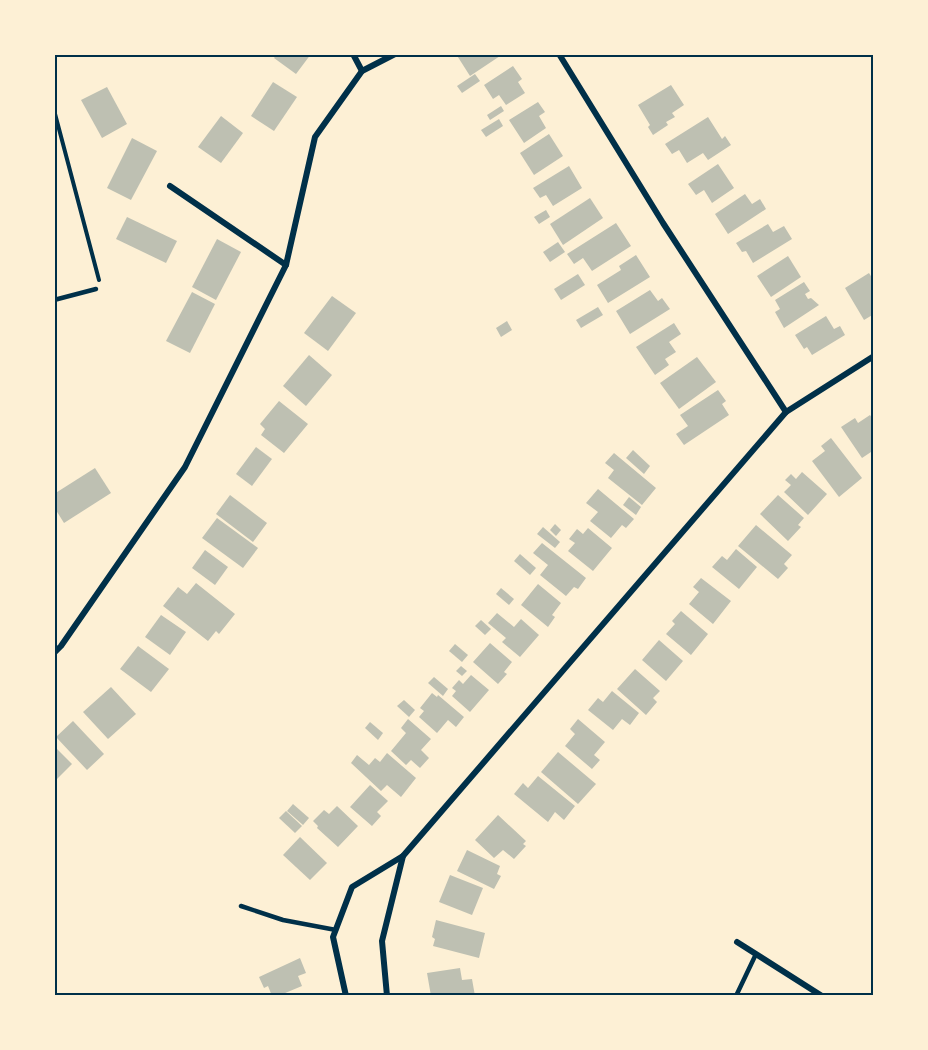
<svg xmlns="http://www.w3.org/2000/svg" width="928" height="1050" font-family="'Roboto Serif',serif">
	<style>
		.building { fill: #bec0b2 }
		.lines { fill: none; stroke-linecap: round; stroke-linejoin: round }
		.path { stroke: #003049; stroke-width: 4 }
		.service { stroke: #003049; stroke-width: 4.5 }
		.minor { stroke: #003049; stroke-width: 6 }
		.neatline { fill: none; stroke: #003049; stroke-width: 2 }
	</style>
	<rect width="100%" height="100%" fill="#fdf0d5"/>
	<g class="building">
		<polygon points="277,54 311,54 296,74 274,58"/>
		<polygon points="456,54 503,54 470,76"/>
		<polygon points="513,66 522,79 518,82 525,93 506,105 499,95 493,99 484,85"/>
		<polygon points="475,74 480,81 462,93 457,86"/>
		<polygon points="273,82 297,97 274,131 251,116"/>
		<polygon points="671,85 684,105 672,113 675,117 666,122 668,125 653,135 648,127 650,125 638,105"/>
		<polygon points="107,87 127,124 102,138 81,100"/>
		<polygon points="538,102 545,112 539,116 546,128 524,143 509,120"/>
		<polygon points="501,106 504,111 490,120 487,115"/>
		<polygon points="221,116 243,133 221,163 198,147"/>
		<polygon points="708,117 722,139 725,136 731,145 708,160 703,153 687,163 679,150 672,154 665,144"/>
		<polygon points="499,119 503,126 486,137 481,130"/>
		<polygon points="549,134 563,156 534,175 520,153"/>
		<polygon points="132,138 157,151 131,200 107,188"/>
		<polygon points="718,164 734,188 712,203 704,190 696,195 688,184"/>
		<polygon points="569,166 582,188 553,206 546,195 540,198 533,188"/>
		<polygon points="745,194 752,204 760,199 766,209 728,234 715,214"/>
		<polygon points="590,198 603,218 563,245 550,224"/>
		<polygon points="546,210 550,217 539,224 534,217"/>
		<polygon points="127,217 177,241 166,263 116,239"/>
		<polygon points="616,223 631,246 592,271 583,258 574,264 567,254"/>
		<polygon points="768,224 773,232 784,226 792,239 753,263 746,251 742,252 736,243"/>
		<polygon points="217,239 241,252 216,300 192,287"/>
		<polygon points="558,242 565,252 550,262 543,252"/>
		<polygon points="636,255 650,277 608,303 597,285 621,270 619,266"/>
		<polygon points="788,256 801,277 771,297 757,276"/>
		<polygon points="869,273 874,281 874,314 864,320 845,288"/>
		<polygon points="578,274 585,285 561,300 554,289"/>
		<polygon points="804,282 810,291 805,294 808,299 811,298 819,305 784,328 775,312 780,309 775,300"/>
		<polygon points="650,290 658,301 662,298 670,309 630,334 616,311"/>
		<polygon points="192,292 215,304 190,353 166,341"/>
		<polygon points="332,296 356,313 328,351 304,333"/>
		<polygon points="598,307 603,315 581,328 576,320"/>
		<polygon points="826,316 834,329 840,326 845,335 812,355 807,347 804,349 795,335"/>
		<polygon points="507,321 512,330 501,337 496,328"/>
		<polygon points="674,323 681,334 669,342 676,352 665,359 669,365 655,375 636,347"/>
		<polygon points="309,355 332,375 306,406 283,386"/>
		<polygon points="697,357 716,382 679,409 660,383"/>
		<polygon points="718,390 726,401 722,404 729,415 684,445 676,434 688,426 680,415"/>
		<polygon points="279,401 308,424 284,453 261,435 265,429 260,424"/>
		<polygon points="870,415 874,421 874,450 862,458 841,427 855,418 858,423"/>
		<polygon points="831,438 862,478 839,497 812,461 825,451 821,446"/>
		<polygon points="256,447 272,459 252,486 236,474"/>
		<polygon points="633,450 650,466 644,474 626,458"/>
		<polygon points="614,453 656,488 642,505 608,478 614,470 605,463"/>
		<polygon points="95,468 111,493 64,523 54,507 54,494"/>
		<polygon points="802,472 827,494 808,515 784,492 791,485 785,480 791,474 796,479"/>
		<polygon points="598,489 634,519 626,528 622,525 611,538 590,521 598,512 586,503"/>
		<polygon points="230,495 267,523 253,542 216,514"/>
		<polygon points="778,495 804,518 798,525 801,527 788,541 760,514"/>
		<polygon points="629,497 641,507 636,515 623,505"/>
		<polygon points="217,518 258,548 243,568 202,538"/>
		<polygon points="555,524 561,530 556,536 550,530"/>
		<polygon points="756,525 792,555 784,564 788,568 778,579 738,546"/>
		<polygon points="543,527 560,542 555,548 537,534"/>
		<polygon points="588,528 612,548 593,571 568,551 575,543 569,539 577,529 583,534"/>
		<polygon points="542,543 586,578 578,589 574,587 566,596 540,575 548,565 533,553"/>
		<polygon points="736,549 757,567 739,589 712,567 722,556 727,560"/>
		<polygon points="205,550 228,567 215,585 192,568"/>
		<polygon points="520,554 536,568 530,575 514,561"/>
		<polygon points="701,578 731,601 713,624 689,604 699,592 693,587"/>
		<polygon points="196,583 235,614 219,634 216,631 208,641 163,606 178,587 187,594"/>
		<polygon points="538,584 561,603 552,615 555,617 548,627 521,605"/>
		<polygon points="501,588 514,599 509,605 496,594"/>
		<polygon points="681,611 708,634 691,655 666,634 675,624 672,621"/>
		<polygon points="497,613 514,627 521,619 539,635 520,657 502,642 506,638 488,623"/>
		<polygon points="161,615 186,632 170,655 145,637"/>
		<polygon points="481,620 491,629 485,635 475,626"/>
		<polygon points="659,640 683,661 666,681 642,660"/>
		<polygon points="490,643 512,662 504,672 507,674 498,684 473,662"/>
		<polygon points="455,644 468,655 462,662 449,651"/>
		<polygon points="138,646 169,669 151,692 120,669"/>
		<polygon points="461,666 467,671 462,676 456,671"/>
		<polygon points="635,669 660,691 653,698 657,702 646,715 617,689"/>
		<polygon points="471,675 489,690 470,712 452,696 456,691 452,688 459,680 463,684"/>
		<polygon points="434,677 448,689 443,696 428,683"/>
		<polygon points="111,687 136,714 108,739 83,712"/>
		<polygon points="612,691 639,713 630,725 622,719 613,730 588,710 598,698 603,702"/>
		<polygon points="432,693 437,697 438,695 464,717 456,727 448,720 437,733 419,717 424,711 420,708"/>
		<polygon points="404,700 415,710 409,717 397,706"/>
		<polygon points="408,719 431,739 421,750 429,758 420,768 411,760 406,765 391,751 406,733 401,728"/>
		<polygon points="578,719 605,742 594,755 600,760 592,769 565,746 575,734 570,729"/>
		<polygon points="73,721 104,754 87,770 56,737"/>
		<polygon points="370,722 383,733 378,740 365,728"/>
		<polygon points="54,746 72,764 55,781 54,780"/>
		<polygon points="558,752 596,784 578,804 541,772"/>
		<polygon points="387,753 416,778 401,797 387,785 381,791 351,763 357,755 369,765 375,758 380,762"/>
		<polygon points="538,776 575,806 564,820 555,812 548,822 514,794 523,783 528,788"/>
		<polygon points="370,785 388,801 377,812 381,816 372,826 350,807"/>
		<polygon points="293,804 309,818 303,825 287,811"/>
		<polygon points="337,806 358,826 338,847 317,828 318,826 313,821 324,810 329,814"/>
		<polygon points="286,811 302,826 295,833 279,818"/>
		<polygon points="498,815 526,841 523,844 526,846 514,859 503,850 494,858 475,840"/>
		<polygon points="300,837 327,863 310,880 283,855"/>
		<polygon points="467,850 500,866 497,874 501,876 494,889 457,871"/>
		<polygon points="450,875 483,888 472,915 439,902"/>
		<polygon points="436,920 485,933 479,958 433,946 435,939 432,937"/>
		<polygon points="300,958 306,973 298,976 302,986 278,996 272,996 268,986 264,988 259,977"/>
		<polygon points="460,968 462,980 472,979 475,996 431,996 427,973"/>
	</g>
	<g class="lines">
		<polyline class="path" points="54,110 99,280"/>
		<g class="service">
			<polyline points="54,300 96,289"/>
			<polyline points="241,906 283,920 336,930"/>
			<polyline points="736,996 756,954"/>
		</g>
		<g class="minor">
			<polyline points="353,54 362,71"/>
			<polyline points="559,54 663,223 786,412 874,356"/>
			<polyline points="170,186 286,265"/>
			<polyline points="54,653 61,646 185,467 286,265 315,137 362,71 395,54"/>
			<polyline points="737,942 822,996"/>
			<polyline points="346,996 333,937 352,887 403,856"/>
			<polyline points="387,996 382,941 403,856 786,412"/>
		</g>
	</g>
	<rect width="928" height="1050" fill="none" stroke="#fdf0d5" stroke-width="111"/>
	<rect x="56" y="56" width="816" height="938" class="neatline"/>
</svg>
